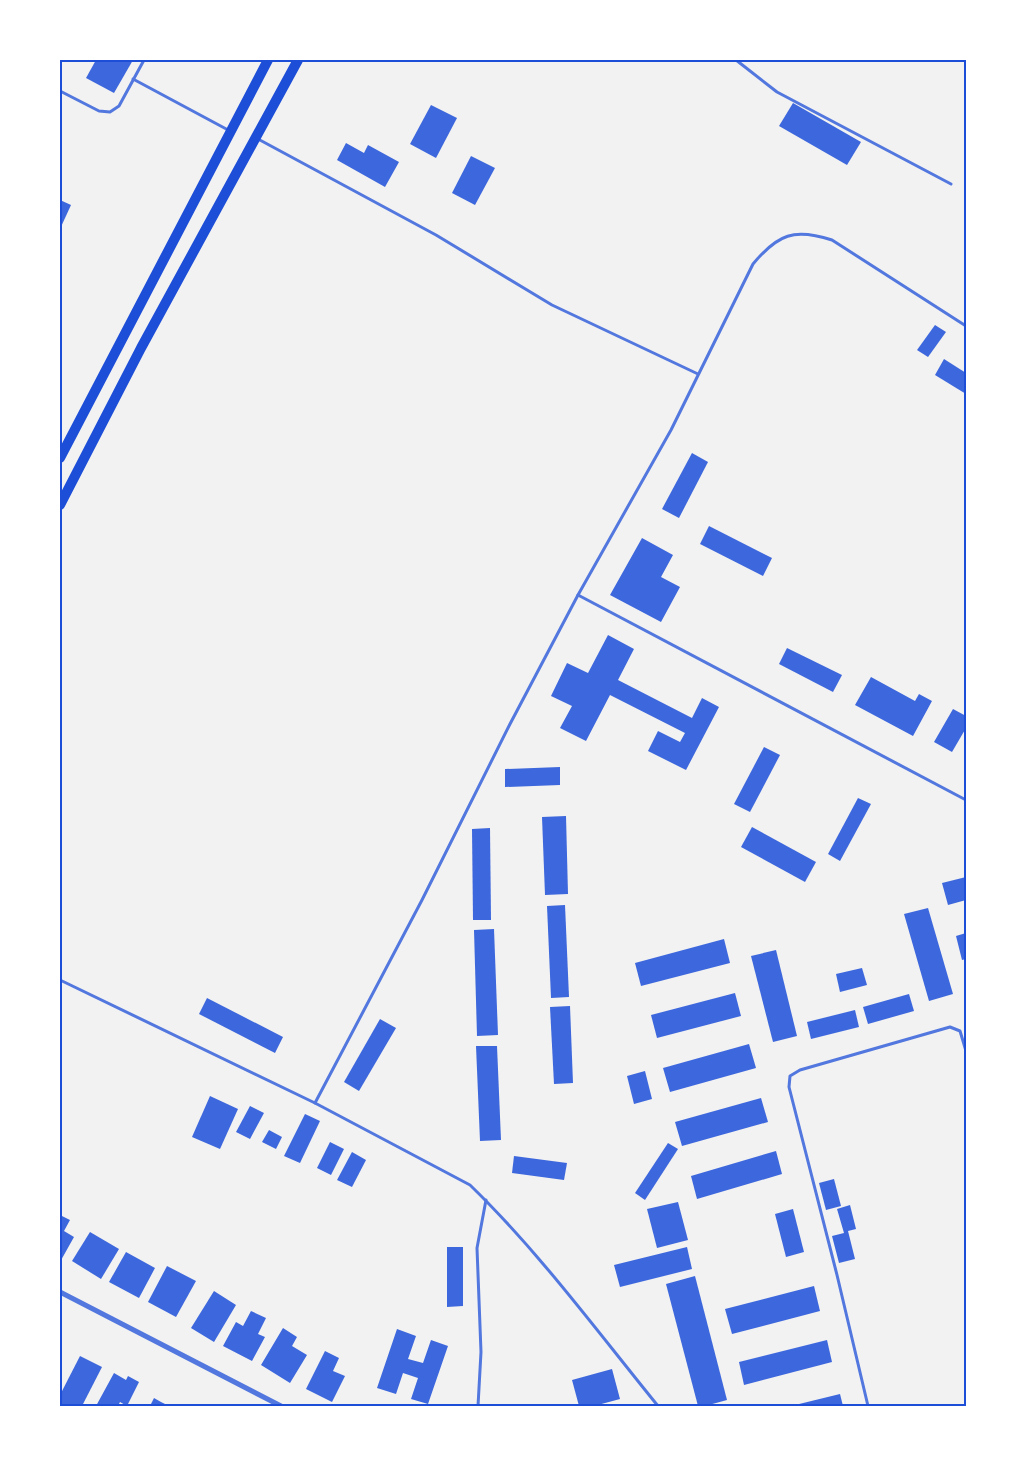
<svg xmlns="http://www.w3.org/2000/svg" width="1026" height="1466" font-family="'PT Sans',sans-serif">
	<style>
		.building { fill: #3d67dc }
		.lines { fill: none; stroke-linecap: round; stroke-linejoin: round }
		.service { stroke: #5277de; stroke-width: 3 }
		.minor { stroke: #5277de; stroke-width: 5 }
		.primary { stroke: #1d4ed8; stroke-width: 10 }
		.neatline { fill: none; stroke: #1d4ed8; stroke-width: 2 }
	</style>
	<rect width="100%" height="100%" fill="#f2f2f2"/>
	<g class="building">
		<polygon points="96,60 133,60 114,93 86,78"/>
		<polygon points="793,103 861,142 847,165 779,126"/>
		<polygon points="431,105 457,118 436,158 410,144"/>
		<polygon points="346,143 364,153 368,145 399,162 385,187 337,160"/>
		<polygon points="471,156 495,168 475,205 452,193"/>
		<polygon points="60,200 71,205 60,229"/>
		<polygon points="935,325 946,332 928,357 917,350"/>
		<polygon points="944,359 966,373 966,394 935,375"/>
		<polygon points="692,453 708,462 679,518 662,509"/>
		<polygon points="709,526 772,558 763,576 700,544"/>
		<polygon points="642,538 673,555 661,577 680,587 661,622 610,595"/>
		<polygon points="608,635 634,649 618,680 692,718 702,698 719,707 686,770 648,751 658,731 680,742 685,733 610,695 586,741 560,728 572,706 551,696 567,663 588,673"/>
		<polygon points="787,648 842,675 833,692 779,664"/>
		<polygon points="871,677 915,701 919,694 932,701 913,736 855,705"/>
		<polygon points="953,709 966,716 966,728 952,752 934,742"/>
		<polygon points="764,747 780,755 750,812 734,804"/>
		<polygon points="560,767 560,785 505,787 505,769"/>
		<polygon points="858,798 871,804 840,861 828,854"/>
		<polygon points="566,816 568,894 545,895 542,817"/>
		<polygon points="752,827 816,862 805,882 741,847"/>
		<polygon points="490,828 491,920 473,920 472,829"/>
		<polygon points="966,877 966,900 948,905 942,883"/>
		<polygon points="565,905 569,997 551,998 547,906"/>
		<polygon points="928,908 953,994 929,1001 904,914"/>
		<polygon points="494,929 498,1035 477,1036 474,930"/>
		<polygon points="966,933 966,959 962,960 956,936"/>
		<polygon points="724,939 730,963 641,986 635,963"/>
		<polygon points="776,950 797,1036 773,1042 751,956"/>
		<polygon points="862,968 867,985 840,992 836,974"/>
		<polygon points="735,993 741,1016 657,1038 651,1015"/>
		<polygon points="909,994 914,1011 868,1024 863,1007"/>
		<polygon points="207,998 283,1037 275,1053 199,1014"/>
		<polygon points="570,1006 573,1083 554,1084 550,1007"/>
		<polygon points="855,1010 859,1027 811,1039 807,1022"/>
		<polygon points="380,1019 396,1028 359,1091 344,1082"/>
		<polygon points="749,1044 756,1068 670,1092 663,1068"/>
		<polygon points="476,1046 497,1046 501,1140 480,1141"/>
		<polygon points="645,1071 652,1099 634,1104 627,1076"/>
		<polygon points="210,1096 238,1109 220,1149 192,1137"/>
		<polygon points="761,1098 768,1122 682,1146 675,1122"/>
		<polygon points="250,1106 264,1113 250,1139 236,1132"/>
		<polygon points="305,1114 320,1121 300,1163 284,1156"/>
		<polygon points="269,1130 282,1137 276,1149 262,1142"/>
		<polygon points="330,1142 344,1149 331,1175 317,1168"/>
		<polygon points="668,1143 678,1149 645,1200 635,1193"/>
		<polygon points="776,1151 782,1174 697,1199 691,1176"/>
		<polygon points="352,1152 366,1160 352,1187 337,1180"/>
		<polygon points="514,1156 567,1163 564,1180 512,1173"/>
		<polygon points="834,1179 841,1206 826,1210 819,1183"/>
		<polygon points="678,1202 688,1240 657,1248 647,1209"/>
		<polygon points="850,1205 856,1229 848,1231 855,1259 839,1263 832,1236 844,1233 837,1209"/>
		<polygon points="793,1209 804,1252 786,1257 775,1214"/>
		<polygon points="60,1215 70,1220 64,1231 74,1237 60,1262"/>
		<polygon points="90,1232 119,1249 101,1279 72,1261"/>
		<polygon points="447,1247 463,1247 463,1306 447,1307"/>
		<polygon points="687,1247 692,1269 620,1287 614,1265"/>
		<polygon points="126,1252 155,1268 139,1298 109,1282"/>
		<polygon points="167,1266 196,1281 176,1317 148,1302"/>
		<polygon points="695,1276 727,1400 705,1406 698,1406 666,1284"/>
		<polygon points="814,1286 820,1311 732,1334 725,1309"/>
		<polygon points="214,1291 236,1305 214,1342 191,1328"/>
		<polygon points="251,1311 266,1318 258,1334 265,1337 252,1361 223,1346 236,1322 243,1326"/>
		<polygon points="283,1328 297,1337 292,1346 307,1355 290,1383 261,1365"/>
		<polygon points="397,1329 416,1336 408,1359 423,1363 431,1340 448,1346 428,1404 411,1399 418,1378 403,1373 396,1394 377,1388"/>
		<polygon points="827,1340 832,1362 744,1385 739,1362"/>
		<polygon points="325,1351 339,1358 333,1371 345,1376 332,1402 306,1389"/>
		<polygon points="80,1356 102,1367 82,1406 62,1406 60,1405 60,1395"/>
		<polygon points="612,1369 620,1399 594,1406 579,1406 572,1380"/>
		<polygon points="114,1373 126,1380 128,1376 139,1382 127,1406 120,1402 118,1406 96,1406"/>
		<polygon points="840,1394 843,1406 795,1406 795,1405"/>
		<polygon points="154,1398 161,1402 169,1406 150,1406"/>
	</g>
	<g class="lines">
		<g class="service">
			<polyline points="736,60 777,92 951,184"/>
			<polyline points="133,79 230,131"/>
			<polyline points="60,91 99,111 110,112 119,106 144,60"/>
			<polyline points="258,139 436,235 552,305 698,374"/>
			<polyline points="578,595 966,800"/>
			<path d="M60 980 315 1103 470 1185C539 1252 597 1331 658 1406"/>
			<path d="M315 1103 422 900 510 724 578 595 671 430 753 264C778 234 794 228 832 240L966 326"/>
			<polyline points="478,1406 481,1352 477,1248 486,1200"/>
			<polyline points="868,1406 837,1275 789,1087 790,1076 800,1070 950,1027 960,1031 966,1051"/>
		</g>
		<polyline class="minor" points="60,1292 281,1406"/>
		<g class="primary">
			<polyline points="60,458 268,60"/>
			<polyline points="60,505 141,348 298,60"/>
		</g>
	</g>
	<rect width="1026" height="1466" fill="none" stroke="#ffffff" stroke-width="122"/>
	<rect x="61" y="61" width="904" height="1344" class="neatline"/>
</svg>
